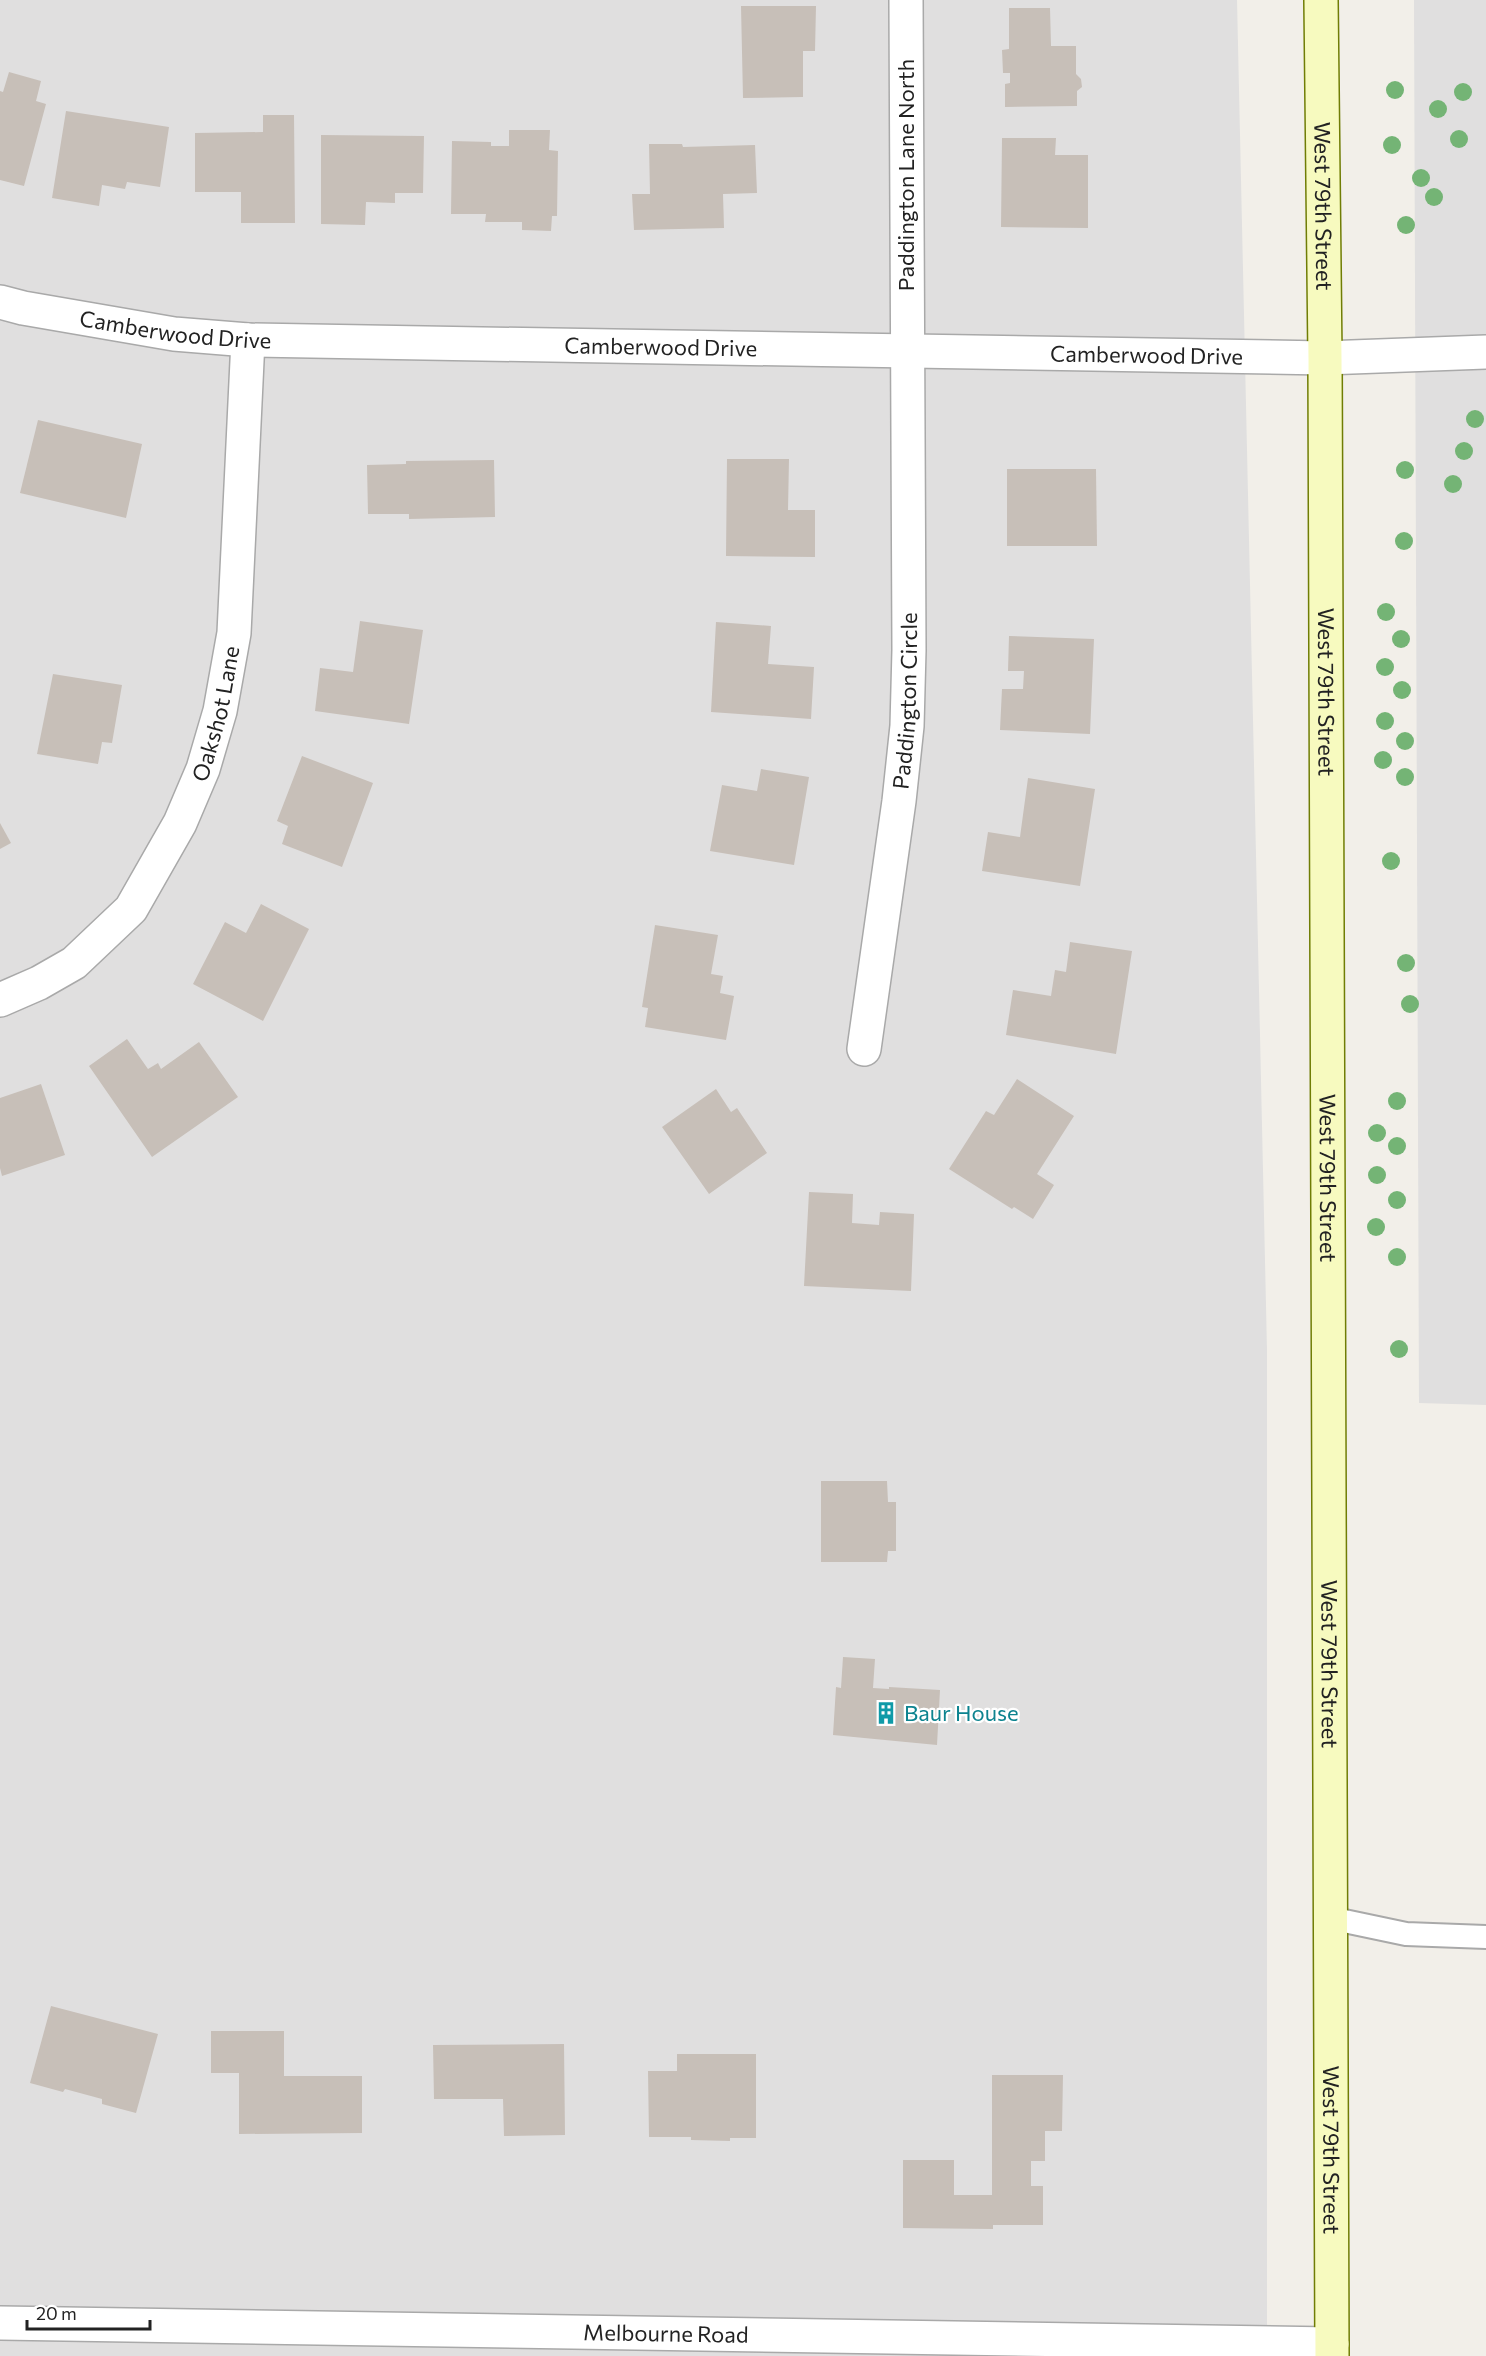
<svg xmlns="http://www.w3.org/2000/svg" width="1486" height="2356" font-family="Commissioner,sans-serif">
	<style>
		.residential { fill: #e0dfdf }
		.building { fill: #c7bfb8 }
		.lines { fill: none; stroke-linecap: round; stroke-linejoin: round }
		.lane-casing { stroke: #a9a9a9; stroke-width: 26 }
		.street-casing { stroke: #a9a9a9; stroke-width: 36 }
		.secondary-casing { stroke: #707d05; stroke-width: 36 }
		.lane { stroke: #fff; stroke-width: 22 }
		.street { stroke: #fff; stroke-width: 33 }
		.secondary { stroke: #f7fabf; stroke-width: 33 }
		.tree { fill: #74b475 }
		.labels { text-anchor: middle; stroke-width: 4.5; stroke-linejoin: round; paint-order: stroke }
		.street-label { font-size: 22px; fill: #222; stroke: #fff }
		.culture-label { font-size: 22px; fill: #0d838f; stroke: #fff; text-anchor: start }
	</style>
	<rect width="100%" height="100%" fill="#f2efe9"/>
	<g class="residential">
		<polygon points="0,0 1237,0 1267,1351 1267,2356 0,2356"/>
		<polygon points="1414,0 1486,0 1486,1405 1419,1403"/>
	</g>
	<g class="building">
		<polygon points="741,6 816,6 815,51 803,51 803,97 743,98"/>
		<polygon points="1009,8 1050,8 1051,46 1076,46 1076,74 1081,79 1082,87 1077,91 1077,106 1005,107 1005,84 1010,83 1010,73 1003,73 1002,50 1009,49"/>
		<polygon points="9,72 41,81 36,101 46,104 24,186 0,180 0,91 3,92"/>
		<polygon points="66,111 169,127 160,187 127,182 125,189 102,185 99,206 52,198"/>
		<polygon points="263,115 294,115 295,223 241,223 241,192 195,192 195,133 263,132"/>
		<polygon points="509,130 550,130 549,150 558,151 557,216 552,216 551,231 522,230 522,222 485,222 486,214 451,214 452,141 491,142 491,146 509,146"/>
		<polygon points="321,135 424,136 423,193 395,193 395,203 366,202 365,225 321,224"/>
		<polygon points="1002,138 1056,138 1055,155 1088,155 1088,228 1001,227"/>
		<polygon points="649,144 682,144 683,147 755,145 757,193 723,194 724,228 634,230 632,194 650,194"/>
		<polygon points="38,420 142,444 126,518 20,493"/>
		<polygon points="727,459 789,459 788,510 815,510 815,557 726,556"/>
		<polygon points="494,460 495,517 409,519 409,514 368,514 367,465 406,464 406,461"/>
		<polygon points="1007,469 1096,469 1097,546 1007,546"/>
		<polygon points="360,621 423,630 409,724 315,711 320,668 353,672"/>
		<polygon points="716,622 771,626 768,664 814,667 811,719 711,712"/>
		<polygon points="1009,636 1094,639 1090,734 1000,730 1002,689 1023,689 1024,671 1008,671"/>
		<polygon points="53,674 122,685 112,743 102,742 98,764 37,754"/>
		<polygon points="302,756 373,783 342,867 282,844 288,826 277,821"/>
		<polygon points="761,769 809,777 794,865 710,851 722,785 757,791"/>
		<polygon points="1028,778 1095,789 1080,886 982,871 988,832 1020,837"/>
		<polygon points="0,823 11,843 0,849"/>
		<polygon points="261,904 309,929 263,1021 193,984 225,922 246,933"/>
		<polygon points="655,925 718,935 711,974 723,976 720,993 734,996 726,1040 645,1027 648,1008 642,1007"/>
		<polygon points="1070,942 1132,951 1116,1054 1006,1035 1013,990 1051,996 1055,970 1066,972"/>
		<polygon points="127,1039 148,1069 158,1063 161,1069 199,1042 238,1097 152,1157 89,1066"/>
		<polygon points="1017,1079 1074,1116 1037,1174 1054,1185 1033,1219 1014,1207 1012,1209 949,1169 986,1111 994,1115"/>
		<polygon points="41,1084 65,1155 2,1176 0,1168 0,1098"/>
		<polygon points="716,1089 731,1112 737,1108 767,1153 709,1194 662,1127"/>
		<polygon points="809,1192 853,1194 852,1223 879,1225 880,1212 914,1214 911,1291 804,1286"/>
		<polygon points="821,1481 887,1481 888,1502 896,1502 896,1551 888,1551 887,1562 821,1562"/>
		<polygon points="843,1657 875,1659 873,1688 889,1689 889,1687 940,1690 937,1745 833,1735 836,1687 841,1688"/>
		<polygon points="51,2006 158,2034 136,2113 102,2104 102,2099 65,2089 63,2092 30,2083"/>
		<polygon points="211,2031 284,2031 284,2076 362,2076 362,2133 239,2134 239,2073 211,2073"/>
		<polygon points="564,2044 565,2135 504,2136 503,2099 434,2099 433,2045"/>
		<polygon points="677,2054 756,2054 756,2138 730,2138 730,2141 691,2140 691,2137 649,2137 648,2071 677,2071"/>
		<polygon points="992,2075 1063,2075 1062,2131 1045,2131 1045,2161 1031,2161 1031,2186 1043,2186 1043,2225 993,2225 993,2229 903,2228 903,2160 954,2160 954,2195 992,2195"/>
	</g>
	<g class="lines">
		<g class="lane-casing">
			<polyline id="lane" points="1330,1918 1406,1934 1486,1937"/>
		</g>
		<g class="street-casing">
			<g id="street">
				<path id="s1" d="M0 302 23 308 174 334 248 340 1325 358 1486 352"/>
				<path id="s2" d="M0 1000 39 983 74 963 131 909 180 823 203 769 220 711 234 633 248 340"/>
				<path id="s3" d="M864 1049 899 801 907 726 909 650 906 0"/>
				<path id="s4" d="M0 2323 1332 2344"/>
			</g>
		</g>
		<g class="secondary-casing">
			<g id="secondary">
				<path id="s5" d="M1321 0 1325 358 1332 2356"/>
			</g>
		</g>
		<use href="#lane" class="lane"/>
		<use href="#street" class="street"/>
		<use href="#secondary" class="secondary"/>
	</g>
	<g class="tree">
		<circle cx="1395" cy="90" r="9"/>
		<circle cx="1463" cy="92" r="9"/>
		<circle cx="1438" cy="109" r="9"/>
		<circle cx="1459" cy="139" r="9"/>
		<circle cx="1392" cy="145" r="9"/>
		<circle cx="1421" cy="178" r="9"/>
		<circle cx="1434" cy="197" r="9"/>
		<circle cx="1406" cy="225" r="9"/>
		<circle cx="1475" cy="419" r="9"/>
		<circle cx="1464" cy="451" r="9"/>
		<circle cx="1405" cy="470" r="9"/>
		<circle cx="1453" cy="484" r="9"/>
		<circle cx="1404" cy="541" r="9"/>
		<circle cx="1386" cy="612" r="9"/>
		<circle cx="1401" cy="639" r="9"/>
		<circle cx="1385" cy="667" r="9"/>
		<circle cx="1402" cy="690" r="9"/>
		<circle cx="1385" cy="721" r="9"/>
		<circle cx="1405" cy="741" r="9"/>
		<circle cx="1383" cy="760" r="9"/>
		<circle cx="1405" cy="777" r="9"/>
		<circle cx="1391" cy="861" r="9"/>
		<circle cx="1406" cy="963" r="9"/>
		<circle cx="1410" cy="1004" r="9"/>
		<circle cx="1397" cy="1101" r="9"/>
		<circle cx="1377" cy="1133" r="9"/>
		<circle cx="1397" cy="1146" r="9"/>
		<circle cx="1377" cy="1175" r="9"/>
		<circle cx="1397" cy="1200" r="9"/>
		<circle cx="1376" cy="1227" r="9"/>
		<circle cx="1397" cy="1257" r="9"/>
		<circle cx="1399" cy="1349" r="9"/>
	</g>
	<defs>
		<g id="building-bare" transform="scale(1.8)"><path d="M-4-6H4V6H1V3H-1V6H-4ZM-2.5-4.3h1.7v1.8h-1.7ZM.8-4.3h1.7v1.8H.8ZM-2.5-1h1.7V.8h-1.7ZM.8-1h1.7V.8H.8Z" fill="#0f9aa8" stroke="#fff" stroke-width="2.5" paint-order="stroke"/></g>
	</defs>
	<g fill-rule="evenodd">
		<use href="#building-bare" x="886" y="1713"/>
	</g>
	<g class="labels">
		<g class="street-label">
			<text transform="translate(906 175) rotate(-90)" y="8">Paddington Lane North</text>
			<text dy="8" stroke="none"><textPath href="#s5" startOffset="206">West 79th Street</textPath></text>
			<text dy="8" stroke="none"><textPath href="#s1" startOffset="178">Camberwood Drive</textPath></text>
			<text dy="8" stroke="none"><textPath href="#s1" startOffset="664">Camberwood Drive</textPath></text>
			<text dy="8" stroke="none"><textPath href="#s1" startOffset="1150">Camberwood Drive</textPath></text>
			<text dy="8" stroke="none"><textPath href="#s5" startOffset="692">West 79th Street</textPath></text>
			<text dy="8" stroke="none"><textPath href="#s3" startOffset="351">Paddington Circle</textPath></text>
			<text dy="8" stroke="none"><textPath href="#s2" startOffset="376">Oakshot Lane</textPath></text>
			<text dy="8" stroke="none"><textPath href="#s5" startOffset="1178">West 79th Street</textPath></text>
			<text dy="8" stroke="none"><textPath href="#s5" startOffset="1664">West 79th Street</textPath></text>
			<text dy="8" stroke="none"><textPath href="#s5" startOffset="2150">West 79th Street</textPath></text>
			<text dy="8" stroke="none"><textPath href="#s4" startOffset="666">Melbourne Road</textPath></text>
		</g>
		<g class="culture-label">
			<text x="904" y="1721">Baur House</text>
		</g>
	</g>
	<path d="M27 2320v9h123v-9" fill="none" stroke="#222222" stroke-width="3"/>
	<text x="36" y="2320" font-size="18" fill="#222222" stroke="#ffffff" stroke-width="4.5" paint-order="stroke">20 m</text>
</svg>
